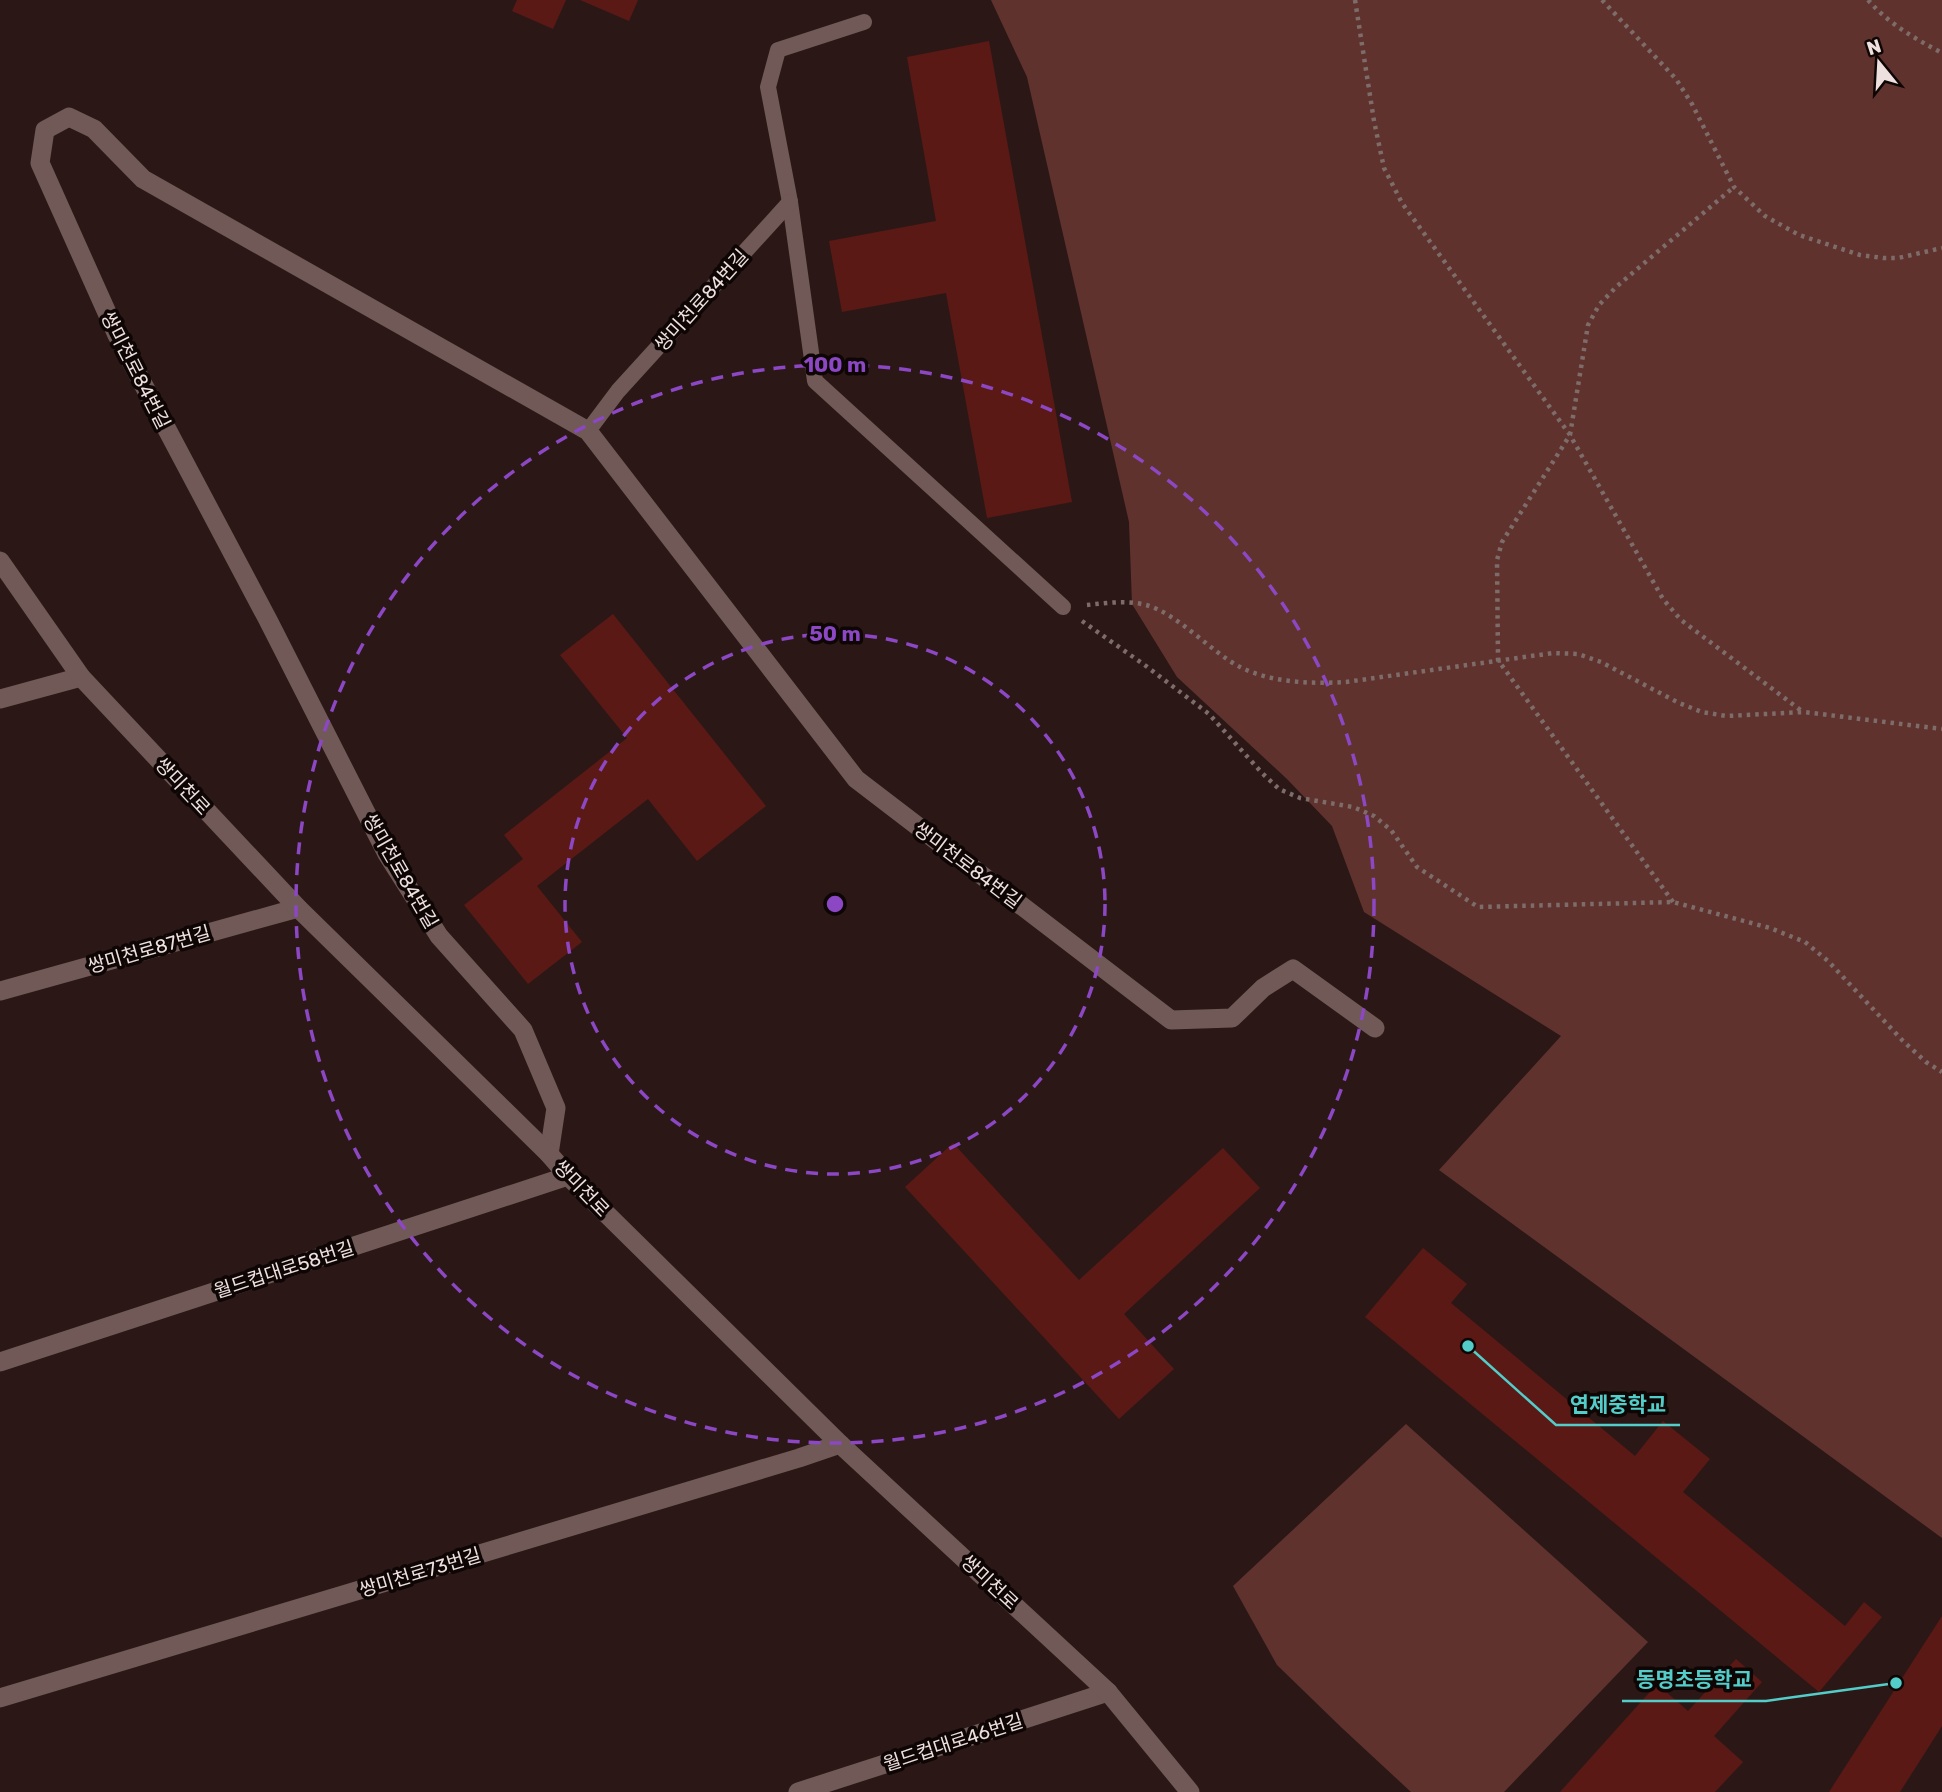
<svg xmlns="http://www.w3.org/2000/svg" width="1942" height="1792" font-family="Rubik,'Noto Sans KR',sans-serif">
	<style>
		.green { fill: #60322d }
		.building { fill: #5a1915 }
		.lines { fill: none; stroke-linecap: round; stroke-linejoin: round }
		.path { stroke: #7d6c6a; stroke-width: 4.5; stroke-dasharray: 3.5 5; stroke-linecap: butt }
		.service { stroke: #705956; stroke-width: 16 }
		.minor { stroke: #705956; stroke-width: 19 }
		.tertiary { stroke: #705956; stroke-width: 19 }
		.ring { fill: none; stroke: #8c47c4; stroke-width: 3.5; stroke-dasharray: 12 9 }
		.labels { text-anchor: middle; stroke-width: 7; stroke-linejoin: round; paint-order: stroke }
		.street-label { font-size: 19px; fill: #eee0de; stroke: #0e0605 }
		.centre { fill: #8c47c4; stroke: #0e0605; stroke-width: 3.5 }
		.ring-label { font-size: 21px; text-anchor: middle; font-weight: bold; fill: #8c47c4; stroke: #0e0605; stroke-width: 7; stroke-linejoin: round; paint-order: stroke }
		.leader { fill: none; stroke: #53cdc9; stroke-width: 2.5 }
		.callout-dot { fill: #53cdc9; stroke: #0e0605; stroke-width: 2.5 }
		.callout-label { font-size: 21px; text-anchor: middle; font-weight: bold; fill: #53cdc9; stroke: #0e0605; stroke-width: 7; stroke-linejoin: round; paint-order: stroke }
	</style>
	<rect width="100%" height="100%" fill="#2b1816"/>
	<g class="green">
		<polygon points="991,0 1942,0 1942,1538 1439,1170 1561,1036 1364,912 1332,826 1287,779 1177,677 1132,604 1129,522 1027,77"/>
		<polygon points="1406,1424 1648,1642 1504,1792 1411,1792 1342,1728 1277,1665 1233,1586"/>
	</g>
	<g class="building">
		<polygon points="517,0 566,0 553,29 512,11"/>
		<polygon points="580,0 638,0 629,21"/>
		<polygon points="989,41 1072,502 987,518 946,293 842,312 829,241 936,221 907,57"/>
		<polygon points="613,614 766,806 697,861 648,799 537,886 582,942 528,984 464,905 523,859 504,835 627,738 560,655"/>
		<polygon points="953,1143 1079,1280 1223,1148 1260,1188 1124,1314 1174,1369 1119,1419 905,1187"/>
		<polygon points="1423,1248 1467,1284 1451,1303 1635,1456 1663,1421 1710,1459 1683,1492 1845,1626 1864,1602 1882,1617 1819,1692 1365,1317"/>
		<polygon points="1942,1616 1942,1726 1900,1792 1829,1792"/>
		<polygon points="1736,1659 1762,1682 1714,1736 1743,1762 1715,1792 1560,1792 1657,1684 1688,1711"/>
	</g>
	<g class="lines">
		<g class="path">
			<polyline points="1355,0 1374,121 1384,168 1402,203 1570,435 1663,599 1681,620 1803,712"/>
			<polyline points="1602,0 1676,79 1692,104 1734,187 1765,216 1799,235 1860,255 1883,258 1898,258 1942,248"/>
			<path d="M1868 0C1889 24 1914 38 1942 53"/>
			<path d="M1087 605C1106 603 1127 600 1146 605 1177 613 1211 652 1240 667 1272 683 1311 684 1346 682L1553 653 1578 654 1601 662 1679 703 1702 712 1726 716 1804 712 1942 729"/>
			<polyline points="1082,621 1146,666 1209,714 1262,773 1279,789 1300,798 1353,807 1374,816 1391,830 1417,867 1478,907 1673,902 1770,928 1805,942 1828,961 1903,1041 1926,1062 1942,1072"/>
			<polyline points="1673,902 1498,660 1497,560 1502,542 1570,435 1588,325 1599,305 1616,287 1734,187"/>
		</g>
		<g class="service">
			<polyline points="864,22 778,50 768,87 790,202 815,381 1063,607"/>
			<polyline points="588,431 618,391 790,202"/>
		</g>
		<g class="minor">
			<polyline points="0,699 81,677"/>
			<polyline points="0,991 298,908"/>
			<polyline points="549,1154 556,1108 523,1030 439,936 387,854 268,620 117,335 40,163 45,130 69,117 94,129 143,179 588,431 856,779 1171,1020 1232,1018 1263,988 1293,969 1375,1028"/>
			<polyline points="0,1362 568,1176"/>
			<polyline points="0,1698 799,1458 840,1444"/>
			<polyline points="798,1792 1108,1692"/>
		</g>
		<polyline class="tertiary" points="0,561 81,677 298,908 549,1154 568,1176 840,1444 1108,1692 1190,1792"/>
	</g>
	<g class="ring">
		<circle cx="835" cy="904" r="270"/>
		<circle cx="835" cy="904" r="539"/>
	</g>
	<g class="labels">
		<g class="street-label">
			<text transform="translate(701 300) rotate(-48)" y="7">쌍미천로84번길</text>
			<text transform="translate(136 370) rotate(63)" y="7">쌍미천로84번길</text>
			<text transform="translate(183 786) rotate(47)" y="7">쌍미천로</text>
			<text transform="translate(968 865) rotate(37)" y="7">쌍미천로84번길</text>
			<text transform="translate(401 871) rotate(60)" y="7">쌍미천로84번길</text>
			<text transform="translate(149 949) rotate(-16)" y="7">쌍미천로87번길</text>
			<text transform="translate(582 1188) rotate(46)" y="7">쌍미천로</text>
			<text transform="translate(284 1269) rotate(-18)" y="7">월드컵대로58번길</text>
			<text transform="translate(420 1572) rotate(-17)" y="7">쌍미천로73번길</text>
			<text transform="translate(990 1582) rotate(43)" y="7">쌍미천로</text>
			<text transform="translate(953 1742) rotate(-18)" y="7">월드컵대로46번길</text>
		</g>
	</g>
	<circle cx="835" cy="904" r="10" class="centre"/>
	<g class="ring-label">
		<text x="835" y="372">100 m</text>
		<text x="835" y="641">50 m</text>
	</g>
	<path class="leader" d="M1468 1346L1556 1425H1680M1896 1683L1766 1701H1622"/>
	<g class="callout-dot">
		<circle cx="1468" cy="1346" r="7"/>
		<circle cx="1896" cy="1683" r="7"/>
	</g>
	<g class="callout-label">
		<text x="1618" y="1412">연제중학교</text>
		<text x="1694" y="1687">동명초등학교</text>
	</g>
	<g transform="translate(1879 63) rotate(342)" stroke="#0e0605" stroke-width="5" paint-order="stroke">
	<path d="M0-5L12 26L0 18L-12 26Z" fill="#eee0de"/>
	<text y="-10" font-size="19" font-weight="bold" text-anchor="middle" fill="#eee0de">N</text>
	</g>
</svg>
